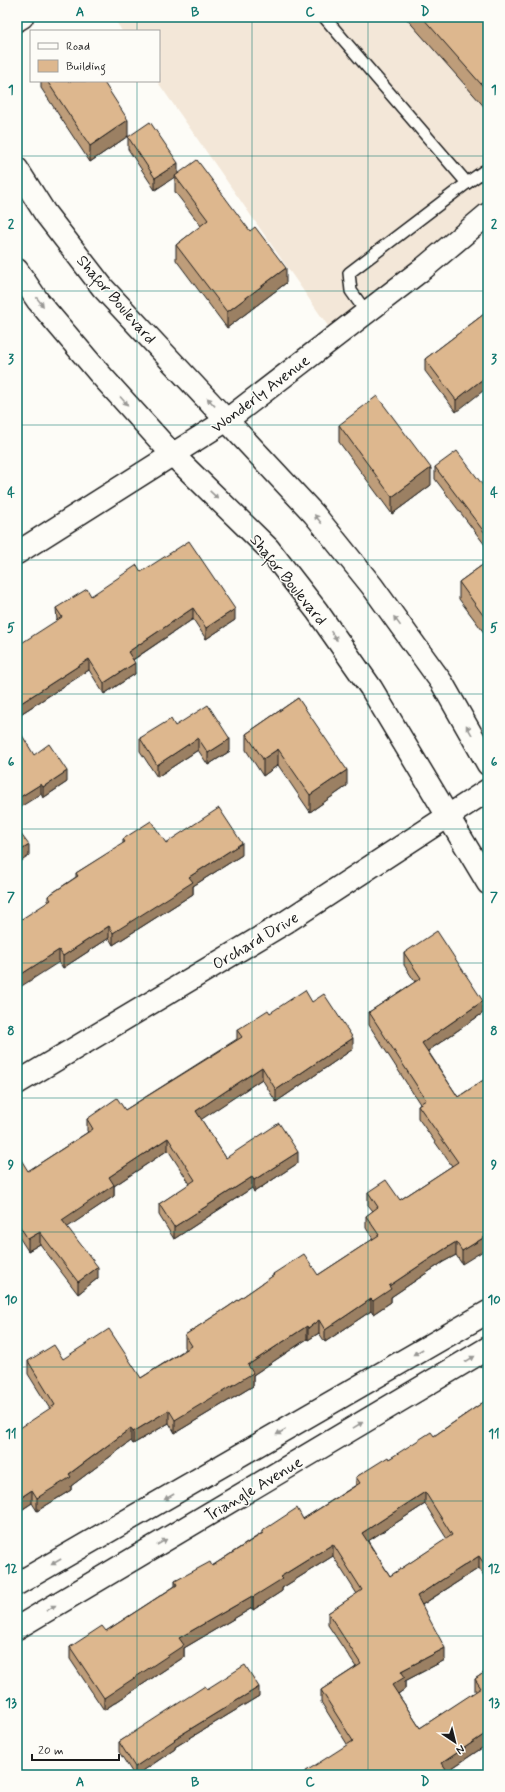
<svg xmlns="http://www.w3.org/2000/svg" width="505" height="1792" font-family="Mynerve,sans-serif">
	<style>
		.built { fill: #f3e7d8 }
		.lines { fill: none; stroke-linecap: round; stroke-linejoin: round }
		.service-casing { stroke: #1c1c1c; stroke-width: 14 }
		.minor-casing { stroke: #1c1c1c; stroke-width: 25 }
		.service { stroke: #fdfcf7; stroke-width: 11 }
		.minor { stroke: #fdfcf7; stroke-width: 22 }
		.wall { fill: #be9d7a; stroke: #1c1c1c; fill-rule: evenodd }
		.shaded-wall { fill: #9b8063; stroke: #1c1c1c }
		.building { fill: #ddb78e; stroke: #1c1c1c; fill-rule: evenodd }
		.oneway { fill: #989794 }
		.grid { fill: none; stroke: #0f766e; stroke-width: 1; stroke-opacity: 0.55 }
		.labels { text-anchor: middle; stroke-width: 3; stroke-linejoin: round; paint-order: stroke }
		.street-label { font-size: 16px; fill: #1c1c1c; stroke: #fdfcf7 }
		.neatline { fill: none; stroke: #0f766e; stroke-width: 1.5 }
		.grid-label { font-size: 13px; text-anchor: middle; font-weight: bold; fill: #0f766e }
	</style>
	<rect width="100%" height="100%" fill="#fdfcf7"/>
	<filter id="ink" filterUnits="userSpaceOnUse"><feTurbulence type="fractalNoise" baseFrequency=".025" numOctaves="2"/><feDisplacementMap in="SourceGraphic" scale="8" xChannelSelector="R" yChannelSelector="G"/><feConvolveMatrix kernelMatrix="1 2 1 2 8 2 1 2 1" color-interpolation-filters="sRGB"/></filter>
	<g filter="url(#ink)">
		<polygon class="built" points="113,17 488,17 488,214 335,336 157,81 159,81 159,31 122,31"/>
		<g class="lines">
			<g class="service-casing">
				<g id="service">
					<polyline points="324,17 467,183 484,171 488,171"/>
					<polyline points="366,312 351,291 349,273 467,183"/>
				</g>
			</g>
			<g class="minor-casing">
				<g id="minor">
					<polyline points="17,20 22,17"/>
					<polyline points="17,169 45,213 103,288 314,514 372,586 442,683 488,764"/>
					<polyline points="17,270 38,301 99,373 173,455 268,548 317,611 371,688 488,883"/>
					<polyline points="17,553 227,420 424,268 488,214"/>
					<polyline points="17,1083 286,922 488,790"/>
					<polyline points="17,1584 488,1312"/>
					<polyline points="17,1628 488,1348"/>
				</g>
			</g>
			<use href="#service" class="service"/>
			<use href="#minor" class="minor"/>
		</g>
		<g class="wall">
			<polygon points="405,17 488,17 488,111"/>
			<polygon points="41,81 103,81 128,136 90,162 41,88"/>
			<polygon points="128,137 178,174 286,283 227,328 176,260 176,245 201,226 175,192 175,176 155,190 128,149"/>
			<polygon points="488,311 456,412 425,371 425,359"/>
			<polygon points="339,425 431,485 392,514 339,442"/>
			<polygon points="435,467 488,492 488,549 435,479"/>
			<polygon points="488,561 488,638 459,599 459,582"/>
			<polygon points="141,572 235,620 206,639 193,619 133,660 135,674 104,694 89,670 19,715 19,717 17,719 57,620 56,608 91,596"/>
			<polygon points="298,698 347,786 310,812 278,765 263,776 246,750 246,734"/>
			<polygon points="175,726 230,751 208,765 198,750 157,777 140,751 140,738"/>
			<polygon points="34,755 67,782 43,798 41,794"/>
			<polygon points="123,839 166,843 242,855 193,886 193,894 113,945 109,938 63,968 59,962 48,902 48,896 76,877 76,873 123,844"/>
			<polygon points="404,953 483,1013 428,1051 458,1097 488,1077 462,1264 456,1255 443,1262 391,1297 391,1302 373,1314 371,1311 325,1342 319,1333 308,1340 307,1339 253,1375 253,1386 175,1433 169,1423 133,1444 131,1441 71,1486 71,1490 37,1511 32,1503 17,1513 50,1409 28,1374 28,1361 63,1359 141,1378 186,1349 185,1347 185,1335 228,1307 273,1276 273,1274 318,1275 373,1239 366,1228 366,1216 373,1211 368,1205 368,1192 400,1200 452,1166 418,1118 418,1105 420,1104 369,1025 369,1012 415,982 404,965"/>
			<polygon points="312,1002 353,1049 276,1102 262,1079 201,1119 226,1158 298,1163 254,1192 252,1188 174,1239 159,1215 159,1204 190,1184 168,1150 114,1186 114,1196 67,1227 98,1278 78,1294 40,1244 28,1251 17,1234 17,1160 28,1171 88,1132 87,1131 87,1119 125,1110 237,1039 237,1030 270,1013"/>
			<path d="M488 1399V1582L479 1568 422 1605 445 1660 405 1681V1689L398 1694 420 1728 476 1692 475 1691V1679L488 1670V1744L446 1772V1775L347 1744 321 1702V1690L356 1667 328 1625V1613L357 1594 333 1556 282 1588V1591L253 1610 252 1608 184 1648V1657L104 1710 70 1659V1647L106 1631 175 1586V1581L212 1566 262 1533V1531L303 1519 356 1485V1477L389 1459 434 1436ZM425 1504 447 1539 390 1576 368 1541Z"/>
			<polygon points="207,1689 259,1696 175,1747 175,1749 137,1775 134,1775 119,1752 119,1742"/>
		</g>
		<g class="shaded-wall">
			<polygon points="128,120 128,136 90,162 90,146"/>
			<polygon points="178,163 178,175 155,190 155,178"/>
			<polygon points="286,268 286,283 227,328 227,312"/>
			<polygon points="488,375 488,387 456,412 456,400"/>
			<polygon points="431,468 431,485 392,514 392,497"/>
			<polygon points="193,608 193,619 128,663 128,652"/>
			<polygon points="235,609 235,620 206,639 206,628"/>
			<polygon points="89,659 89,670 19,715 19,717 17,719 17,708 18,705"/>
			<polygon points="135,663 135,674 104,694 104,683"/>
			<polygon points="198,738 198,750 157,777 157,765"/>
			<polygon points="230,739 230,751 208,765 208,753"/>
			<polygon points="278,749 278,765 263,776 263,759"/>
			<polygon points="347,770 347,786 310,812 310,795"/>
			<polygon points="67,771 67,782 43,798 43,787"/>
			<polygon points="41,784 41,794 17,809 17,799"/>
			<polygon points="242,843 242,855 193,886 193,894 113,945 113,933 189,877"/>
			<polygon points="29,845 29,856 17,864 17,853"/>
			<polygon points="109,926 109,938 63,968 63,956"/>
			<polygon points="59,950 59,962 17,989 17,977"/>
			<polygon points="483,1001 483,1013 422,1055 422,1043"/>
			<polygon points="353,1038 353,1049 276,1102 276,1090"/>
			<polygon points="262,1067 262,1079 196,1123 196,1111"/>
			<polygon points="168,1138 168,1150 114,1186 114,1196 62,1231 62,1220 109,1177"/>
			<polygon points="298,1152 298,1163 254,1192 254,1180"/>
			<polygon points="252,1177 252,1188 174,1239 174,1227"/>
			<polygon points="40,1232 40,1244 28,1251 28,1239"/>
			<polygon points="488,1235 488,1248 462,1264 462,1251"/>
			<polygon points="456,1242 456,1255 443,1262 391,1297 391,1302 373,1314 373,1301 389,1286 443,1250"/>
			<polygon points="98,1267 98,1278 78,1294 78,1282"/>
			<polygon points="371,1299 371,1311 325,1342 325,1330"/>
			<polygon points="319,1320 319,1333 308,1340 308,1328"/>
			<polygon points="307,1326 307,1339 253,1375 253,1386 175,1433 175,1420 248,1365"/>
			<polygon points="169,1410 169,1423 133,1444 133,1432"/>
			<polygon points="131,1428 131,1441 71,1486 71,1490 37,1511 37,1498"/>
			<polygon points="32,1490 32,1503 17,1513 17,1500"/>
			<polygon points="425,1492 425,1504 362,1545 362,1533"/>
			<polygon points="333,1544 333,1556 282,1588 282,1591 253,1610 253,1597 280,1577"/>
			<polygon points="479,1556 479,1568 417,1608 417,1596"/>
			<polygon points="252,1596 252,1608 184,1648 184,1657 104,1710 104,1698 179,1638"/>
			<polygon points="445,1648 445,1660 405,1681 405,1689 392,1698 392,1685 401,1671"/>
			<polygon points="259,1687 259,1696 175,1747 175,1749 137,1775 135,1775 135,1767 174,1739"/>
			<polygon points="488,1732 488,1744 446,1772 446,1775 436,1775 442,1763"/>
		</g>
		<g class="building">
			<polygon points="422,17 488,17 488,92"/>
			<polygon points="47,81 103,81 128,120 90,146"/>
			<polygon points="150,122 178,163 155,178 128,137"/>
			<polygon points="197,160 250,231 255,227 286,268 227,312 176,245 208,220 175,176"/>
			<polygon points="488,311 488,375 456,400 425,359"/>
			<polygon points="377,396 431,468 392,497 339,425"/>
			<polygon points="457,451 488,492 488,537 435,467"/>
			<polygon points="189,541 235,609 206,628 193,608 128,652 135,663 104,683 89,659 18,705 19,706 17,708 17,646 62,617 56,608 87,589 91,596 137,565 141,572"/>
			<polygon points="488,561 488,622 459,582"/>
			<polygon points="298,698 347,770 310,795 278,749 263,759 246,734"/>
			<polygon points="208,705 230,739 208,753 198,738 157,765 140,738 171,719 175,726"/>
			<polygon points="17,727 34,755 49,744 67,771 43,787 41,784 17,799"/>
			<polygon points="219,808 242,843 189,877 193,882 113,933 109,926 63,956 59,950 17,977 17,922 51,900 48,896 78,876 76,873 125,842 123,839 151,821 166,843"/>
			<polygon points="17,829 29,845 17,853"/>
			<polygon points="437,931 483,1001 422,1043 458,1097 488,1077 488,1235 462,1251 456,1242 443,1250 389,1286 391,1289 373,1301 371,1299 325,1330 319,1320 308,1328 307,1326 248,1365 253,1373 175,1420 169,1410 133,1432 131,1428 69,1474 71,1477 37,1498 32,1490 17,1500 17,1430 55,1405 28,1361 54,1345 63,1359 109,1329 141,1378 192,1346 185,1335 228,1307 274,1275 273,1274 304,1254 318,1275 379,1235 366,1216 378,1207 368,1192 386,1180 400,1200 458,1162 418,1105 426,1100 369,1012 421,978 404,953"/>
			<polygon points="305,990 312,1002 324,994 353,1038 276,1090 262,1067 196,1111 226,1158 279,1123 298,1152 254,1180 252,1177 174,1227 159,1204 195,1180 168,1138 109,1177 114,1185 62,1220 98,1267 78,1282 40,1232 28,1239 17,1222 17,1160 20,1158 28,1171 93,1129 87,1119 117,1098 125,1110 242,1037 237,1030 268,1010 270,1013"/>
			<path d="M488 1399V1570L479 1556 417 1596 445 1648 401 1671 405 1677 392 1685 420 1728 481 1688 475 1679 488 1670V1732L442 1763 446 1769 436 1775H300L353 1741 321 1690 361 1664 328 1613 362 1590 333 1544 280 1577 282 1579 253 1597 252 1596 179 1638 184 1645 104 1698 70 1647 102 1626 106 1631 177 1585 175 1581 210 1562 212 1566 263 1533 262 1531 297 1508 303 1519 360 1483 356 1477 388 1457 389 1459 431 1432 434 1436ZM425 1492 452 1535 390 1576 362 1533Z"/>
			<polygon points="245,1665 259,1687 174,1739 175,1740 135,1767 119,1742 205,1686 207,1689"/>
		</g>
		<defs><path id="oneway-solid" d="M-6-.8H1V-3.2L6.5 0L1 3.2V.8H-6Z"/></defs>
		<g class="oneway">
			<use href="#oneway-solid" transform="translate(40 302) rotate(52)"/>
			<use href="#oneway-solid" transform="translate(124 401) rotate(48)"/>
			<use href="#oneway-solid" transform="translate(211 402) rotate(-133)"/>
			<use href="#oneway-solid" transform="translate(214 495) rotate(44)"/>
			<use href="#oneway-solid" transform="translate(318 519) rotate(-129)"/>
			<use href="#oneway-solid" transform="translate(397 621) rotate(-126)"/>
			<use href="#oneway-solid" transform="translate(334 636) rotate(55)"/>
			<use href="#oneway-solid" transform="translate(469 730) rotate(-120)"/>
			<use href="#oneway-solid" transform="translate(418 1352) rotate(150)"/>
			<use href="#oneway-solid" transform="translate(470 1359) rotate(-31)"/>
			<use href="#oneway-solid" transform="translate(358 1425) rotate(-31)"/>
			<use href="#oneway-solid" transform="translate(281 1432) rotate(150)"/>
			<use href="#oneway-solid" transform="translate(169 1497) rotate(150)"/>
			<use href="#oneway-solid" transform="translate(162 1542) rotate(-31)"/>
			<use href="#oneway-solid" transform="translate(56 1562) rotate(150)"/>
			<use href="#oneway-solid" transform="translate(51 1608) rotate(-31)"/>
		</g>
	</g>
	<path class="grid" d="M137 17V31M252 17V1775M368 17V1775M137 81V1775M17 156H488M17 291H488M17 425H488M17 560H488M17 694H488M17 829H488M17 963H488M17 1098H488M17 1232H488M17 1367H488M17 1501H488M17 1636H488"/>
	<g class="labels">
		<g class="street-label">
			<text transform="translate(117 299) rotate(49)" y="6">Shafor Boulevard</text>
			<text transform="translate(260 393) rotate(-37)" y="6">Wonderly Avenue</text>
			<text transform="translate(289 579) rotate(51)" y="6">Shafor Boulevard</text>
			<text transform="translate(255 940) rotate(-31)" y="6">Orchard Drive</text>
			<text transform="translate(253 1488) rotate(-31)" y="6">Triangle Avenue</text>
		</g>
	</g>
	<rect width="505" height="1792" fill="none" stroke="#fdfcf7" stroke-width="44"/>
	<rect x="30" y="30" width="130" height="52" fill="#fdfcf7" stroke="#a3a29f"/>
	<rect x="38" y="43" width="20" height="6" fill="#fdfcf7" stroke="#a3a29f"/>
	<text x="66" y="50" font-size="12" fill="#1c1c1c">Road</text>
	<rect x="38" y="60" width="20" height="12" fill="#ddb78e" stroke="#a3a29f"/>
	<text x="66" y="70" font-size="12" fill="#1c1c1c">Building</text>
	<g transform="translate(455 1742) rotate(145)" stroke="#fdfcf7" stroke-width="3" paint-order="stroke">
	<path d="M0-3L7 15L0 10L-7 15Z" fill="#1c1c1c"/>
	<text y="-6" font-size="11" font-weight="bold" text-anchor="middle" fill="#1c1c1c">N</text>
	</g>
	<path d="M32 1754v6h87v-6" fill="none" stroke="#1c1c1c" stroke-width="2"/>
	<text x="38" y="1754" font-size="12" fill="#1c1c1c" stroke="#fdfcf7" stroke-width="3" paint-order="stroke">20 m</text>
	<rect x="22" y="22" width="461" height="1748" class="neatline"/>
	<g class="grid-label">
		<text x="80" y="16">A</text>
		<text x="195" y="16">B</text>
		<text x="310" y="16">C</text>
		<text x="425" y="16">D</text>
		<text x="11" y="94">1</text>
		<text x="494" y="94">1</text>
		<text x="11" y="228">2</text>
		<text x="494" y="228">2</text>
		<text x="11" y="363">3</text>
		<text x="494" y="363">3</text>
		<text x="11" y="497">4</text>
		<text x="494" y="497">4</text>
		<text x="11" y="632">5</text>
		<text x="494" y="632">5</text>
		<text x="11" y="766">6</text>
		<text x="494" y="766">6</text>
		<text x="11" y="901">7</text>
		<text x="494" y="901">7</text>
		<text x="11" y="1035">8</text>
		<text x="494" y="1035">8</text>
		<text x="11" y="1169">9</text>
		<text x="494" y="1169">9</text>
		<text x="11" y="1304">10</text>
		<text x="494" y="1304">10</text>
		<text x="11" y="1438">11</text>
		<text x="494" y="1438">11</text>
		<text x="11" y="1573">12</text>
		<text x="494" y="1573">12</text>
		<text x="11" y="1707">13</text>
		<text x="494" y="1707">13</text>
		<text x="80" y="1786">A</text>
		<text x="195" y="1786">B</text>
		<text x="310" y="1786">C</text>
		<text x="425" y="1786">D</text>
	</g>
</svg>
